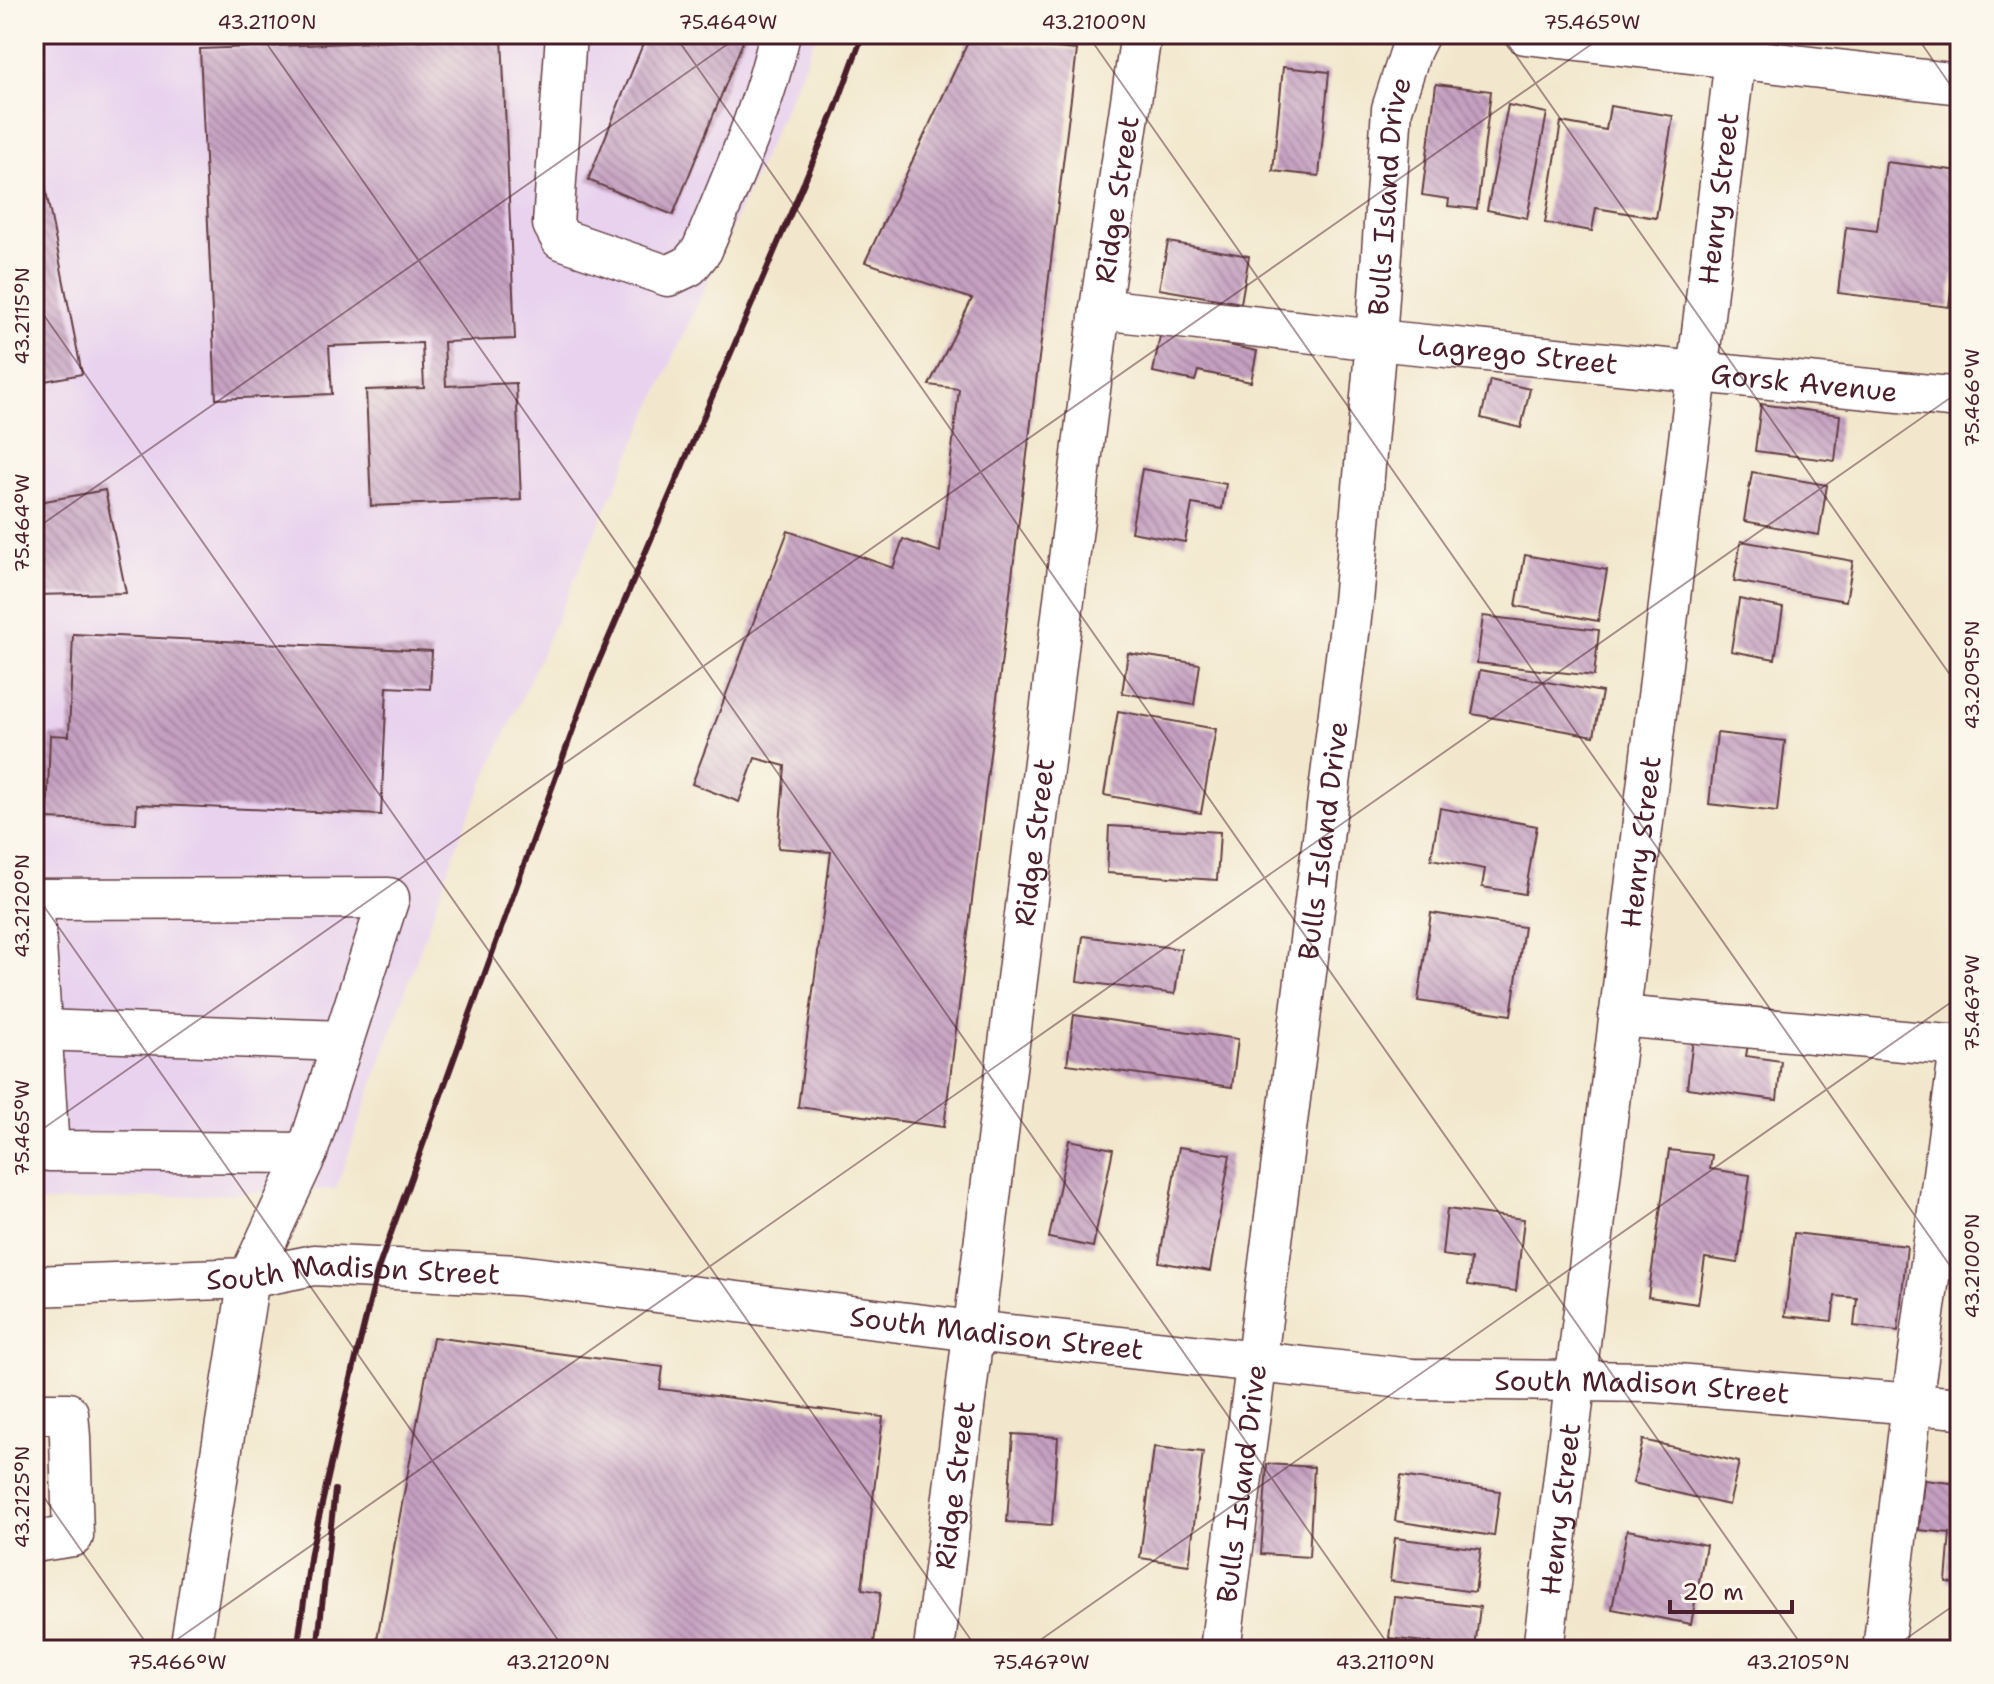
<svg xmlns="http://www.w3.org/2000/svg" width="1994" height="1684" font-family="'Shantell Sans',sans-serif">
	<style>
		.built { fill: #e8d2ee }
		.building { fill: url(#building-back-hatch) }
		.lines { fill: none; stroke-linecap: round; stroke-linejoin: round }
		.minor-casing { stroke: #633d43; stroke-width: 43 }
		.minor { stroke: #fff; stroke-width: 40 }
		.rail { stroke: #4a1f2b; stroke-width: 6 }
		.ticks { fill: none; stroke: #4a1f2b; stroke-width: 2; stroke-opacity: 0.45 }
		.labels { text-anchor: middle; stroke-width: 7; stroke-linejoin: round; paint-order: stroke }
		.street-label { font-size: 28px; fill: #4a1f2b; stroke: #fbf7ec }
		.neatline { fill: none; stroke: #4a1f2b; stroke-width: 3 }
		.ticks-label { font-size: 20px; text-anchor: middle; fill: #4a1f2b }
	</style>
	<defs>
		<pattern id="building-back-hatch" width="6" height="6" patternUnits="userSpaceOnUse" patternTransform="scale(2)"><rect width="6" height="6" fill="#c5a0c1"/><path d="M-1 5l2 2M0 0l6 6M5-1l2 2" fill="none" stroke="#a2829d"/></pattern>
	</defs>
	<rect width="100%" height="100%" fill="#fbf7ec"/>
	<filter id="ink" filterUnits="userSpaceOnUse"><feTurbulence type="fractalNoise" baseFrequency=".0125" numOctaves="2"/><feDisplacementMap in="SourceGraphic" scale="16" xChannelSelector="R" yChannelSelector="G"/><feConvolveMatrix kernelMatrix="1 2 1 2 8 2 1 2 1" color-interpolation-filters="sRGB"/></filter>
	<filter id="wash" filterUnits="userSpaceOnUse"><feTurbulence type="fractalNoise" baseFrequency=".006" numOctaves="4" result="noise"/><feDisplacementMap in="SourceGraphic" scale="32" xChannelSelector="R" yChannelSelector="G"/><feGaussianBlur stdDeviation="1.8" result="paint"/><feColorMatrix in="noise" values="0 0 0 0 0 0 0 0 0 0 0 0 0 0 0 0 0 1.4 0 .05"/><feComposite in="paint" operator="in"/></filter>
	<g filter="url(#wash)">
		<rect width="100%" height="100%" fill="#f2e7cc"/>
		<polygon class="built" points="34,34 816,34 802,70 460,836 336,1189 34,1203"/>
		<g id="blocks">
			<g class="building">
				<polygon points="647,34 746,34 673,215 588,180"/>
				<polygon points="502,37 515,339 444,342 446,386 516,383 521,500 371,506 366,390 424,388 422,343 329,346 332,394 216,399 200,49"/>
				<polygon points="969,40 1077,50 944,1127 798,1107 831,852 778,848 785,766 755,758 739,802 692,784 788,531 893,568 903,539 940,552 959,389 929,385 972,299 865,262"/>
				<polygon points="1283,67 1329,72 1319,176 1273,171"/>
				<polygon points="1436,84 1491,91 1477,209 1448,206 1449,199 1422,195"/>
				<polygon points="1508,105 1547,113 1527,218 1487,210"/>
				<polygon points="1610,106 1673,116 1656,218 1596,208 1592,231 1545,223 1561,122 1606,130"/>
				<polygon points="34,136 35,136 82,374 34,383"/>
				<polygon points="1886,162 1960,171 1960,217 1949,307 1838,293 1846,227 1877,231"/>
				<polygon points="1168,242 1249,256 1241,303 1159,289"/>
				<polygon points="1161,331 1257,351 1251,382 1198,371 1195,381 1153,372"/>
				<polygon points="1490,380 1530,389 1521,428 1481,418"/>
				<polygon points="1761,404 1840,415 1835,461 1755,451"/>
				<polygon points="1142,469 1226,484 1222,509 1192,504 1185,542 1131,532"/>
				<polygon points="1752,472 1827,485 1819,535 1744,521"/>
				<polygon points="105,490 126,593 34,595 34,503"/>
				<polygon points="1741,541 1853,561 1846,601 1734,581"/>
				<polygon points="1525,555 1607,570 1598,621 1516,606"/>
				<polygon points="1739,599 1783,608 1775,659 1731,651"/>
				<polygon points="1483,616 1599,630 1594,676 1477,663"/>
				<polygon points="73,634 432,651 430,689 387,687 381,815 137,804 136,823 47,819 50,735 69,736"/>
				<polygon points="1128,653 1200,664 1194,705 1122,693"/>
				<polygon points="1480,670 1602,692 1594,736 1472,714"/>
				<polygon points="1118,711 1216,729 1201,813 1104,795"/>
				<polygon points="1717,733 1785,741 1777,812 1709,804"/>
				<polygon points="1440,808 1537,826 1525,894 1482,887 1485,869 1431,859"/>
				<polygon points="1109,826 1220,832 1217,880 1107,873"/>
				<polygon points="1431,913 1524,927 1511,1015 1418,1001"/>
				<polygon points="1083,936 1181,949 1175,994 1077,981"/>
				<polygon points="1074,1015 1238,1039 1232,1087 1067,1064"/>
				<polygon points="1694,1031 1749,1038 1746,1056 1781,1061 1777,1100 1687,1088"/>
				<polygon points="1069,1140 1113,1149 1093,1247 1049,1238"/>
				<polygon points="1179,1147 1230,1155 1210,1271 1159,1262"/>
				<polygon points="1669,1150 1712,1155 1710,1169 1750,1175 1738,1263 1705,1258 1698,1304 1648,1297"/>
				<polygon points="1447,1209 1524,1219 1516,1291 1468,1285 1471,1259 1442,1255"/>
				<polygon points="1794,1233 1907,1246 1898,1331 1854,1326 1857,1298 1835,1296 1832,1321 1785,1316"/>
				<polygon points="433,1337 663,1367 660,1389 883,1417 862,1589 881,1592 873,1650 375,1650"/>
				<polygon points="1013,1434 1058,1437 1052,1525 1007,1522"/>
				<polygon points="1643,1440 1739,1462 1729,1505 1633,1483"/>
				<polygon points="1154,1447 1203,1452 1189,1565 1140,1558"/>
				<polygon points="1267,1464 1314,1467 1309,1557 1261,1554"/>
				<polygon points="1401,1476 1500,1491 1494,1536 1395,1521"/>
				<polygon points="1924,1480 1960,1484 1960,1584 1946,1582 1950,1533 1919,1530"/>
				<polygon points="1627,1530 1706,1545 1691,1624 1612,1609"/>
				<polygon points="1395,1538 1481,1549 1475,1592 1390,1581"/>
				<polygon points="1394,1597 1480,1607 1475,1648 1389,1638"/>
			</g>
		</g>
	</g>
	<g filter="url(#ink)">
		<use href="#blocks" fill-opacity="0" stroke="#633d43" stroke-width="2"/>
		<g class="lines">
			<g class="minor-casing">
				<g id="minor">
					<path d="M566 34 553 224 561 239 668 276 689 266 702 250C731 180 764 108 780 34"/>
					<polyline points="1525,34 1960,84"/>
					<path id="s1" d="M1100 309 1376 340 1960 398"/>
					<polyline points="34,899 389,898 307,1153 249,1278 190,1650"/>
					<polyline points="34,912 49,1151 307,1153"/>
					<polyline points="1619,1016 1960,1046"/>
					<polyline points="41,1030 343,1041"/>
					<path id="s2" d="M34 1286 249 1278 314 1265 518 1275 973 1331 1412 1379 1654 1382 1960 1408"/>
					<polyline points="34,1413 68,1413 70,1437 73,1536 34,1542"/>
					<path id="s3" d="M934 1650 1100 309 1141 34"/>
					<path id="s4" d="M1220 1650 1353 602 1376 340 1392 109 1411 50 1419 34"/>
					<path id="s5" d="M1543 1650 1738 34"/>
					<polyline points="1883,1650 1912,1403 1960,1049"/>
				</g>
			</g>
			<use href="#minor" class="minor"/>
			<g class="rail">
				<polyline points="297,1650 311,1552 345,1403 378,1269 592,677 835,110 863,34"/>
				<polyline points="317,1650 335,1490"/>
			</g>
		</g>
	</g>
	<path class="ticks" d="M260 34 1392 1650M674 34 1805 1650M1087 34 1960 1280M1501 34 1960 689M1915 34 1960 99M34 301 978 1650M34 530 742 34M34 892 565 1650M34 1135 1606 34M34 1483 151 1650M162 1650 1960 391M1026 1650 1960 996M1890 1650 1960 1601"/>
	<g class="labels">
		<g class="street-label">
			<text dy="10" stroke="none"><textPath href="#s4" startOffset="1464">Bulls Island Drive</textPath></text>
			<text dy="10" stroke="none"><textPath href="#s3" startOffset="1462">Ridge Street</textPath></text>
			<text dy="10" stroke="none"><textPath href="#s5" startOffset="1462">Henry Street</textPath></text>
			<text dy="10" stroke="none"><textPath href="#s1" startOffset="420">Lagrego Street</textPath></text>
			<text dy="10" stroke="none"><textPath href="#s1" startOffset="708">Gorsk Avenue</textPath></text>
			<text dy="10" stroke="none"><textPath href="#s4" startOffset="816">Bulls Island Drive</textPath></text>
			<text dy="10" stroke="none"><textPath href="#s3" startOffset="814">Ridge Street</textPath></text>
			<text dy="10" stroke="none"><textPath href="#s5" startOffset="814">Henry Street</textPath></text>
			<text dy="10" stroke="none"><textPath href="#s2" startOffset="320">South Madison Street</textPath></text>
			<text dy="10" stroke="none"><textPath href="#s2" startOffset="968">South Madison Street</textPath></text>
			<text dy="10" stroke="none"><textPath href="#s2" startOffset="1616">South Madison Street</textPath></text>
			<text dy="10" stroke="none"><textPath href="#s4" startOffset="168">Bulls Island Drive</textPath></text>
			<text dy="10" stroke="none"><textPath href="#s3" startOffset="166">Ridge Street</textPath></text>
			<text dy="10" stroke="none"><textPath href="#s5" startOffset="142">Henry Street</textPath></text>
		</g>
	</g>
	<rect width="1994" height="1684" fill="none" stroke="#fbf7ec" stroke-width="88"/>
	<path d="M1670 1600v12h122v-12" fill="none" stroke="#4a1f2b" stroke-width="4"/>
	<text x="1682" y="1600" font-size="24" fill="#4a1f2b" stroke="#fbf7ec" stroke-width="6" paint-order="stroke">20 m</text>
	<rect x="44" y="44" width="1906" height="1596" class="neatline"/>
	<g class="ticks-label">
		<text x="267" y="29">43.2110°N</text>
		<text x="728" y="29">75.464°W</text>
		<text x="1094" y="29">43.2100°N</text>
		<text x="1592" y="29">75.465°W</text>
		<text transform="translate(22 316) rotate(-90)" y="7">43.2115°N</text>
		<text transform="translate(1972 398) rotate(-90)" y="7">75.466°W</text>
		<text transform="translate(22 523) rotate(-90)" y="7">75.464°W</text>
		<text transform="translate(1972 675) rotate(-90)" y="7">43.2095°N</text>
		<text transform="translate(22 906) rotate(-90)" y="7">43.2120°N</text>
		<text transform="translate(1972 1003) rotate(-90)" y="7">75.467°W</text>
		<text transform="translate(22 1128) rotate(-90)" y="7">75.465°W</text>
		<text transform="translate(1972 1266) rotate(-90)" y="7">43.2100°N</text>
		<text transform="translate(22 1497) rotate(-90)" y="7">43.2125°N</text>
		<text x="177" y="1669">75.466°W</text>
		<text x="558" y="1669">43.2120°N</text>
		<text x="1041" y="1669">75.467°W</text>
		<text x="1385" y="1669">43.2110°N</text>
		<text x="1798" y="1669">43.2105°N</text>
	</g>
</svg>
